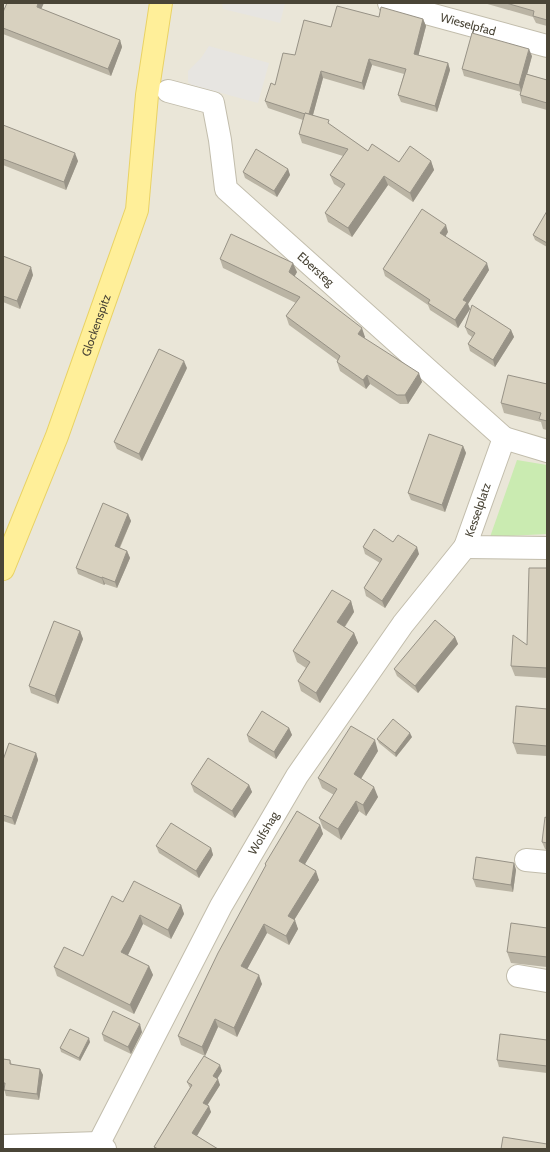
<svg xmlns="http://www.w3.org/2000/svg" width="550" height="1152" font-family="Cabin,sans-serif">
	<style>
		.residential { fill: #eae6d8 }
		.green { fill: #caebb1 }
		.parking { fill: #e7e5e1 }
		.lines { fill: none; stroke-linecap: round; stroke-linejoin: round }
		.minor-casing { stroke: #c2bdac; stroke-width: 24 }
		.major-casing { stroke: #e9d264; stroke-width: 24 }
		.minor { stroke: #fff; stroke-width: 22 }
		.major { stroke: #ffef99; stroke-width: 22 }
		.wall { fill: #bab4a4 }
		.shaded-wall { fill: #979286 }
		.building { fill: #d8d1bf; stroke: #979286 }
		.labels { text-anchor: middle; stroke-width: 4; stroke-linejoin: round; paint-order: stroke }
		.street-label { font-size: 12px; fill: #4a4537; stroke: #fff }
	</style>
	<rect width="100%" height="100%" fill="#f5f3ea"/>
	<rect class="residential" x="3" y="3" width="544" height="1146"/>
	<polygon class="green" points="517,460 547,465 547,534 490,537"/>
	<g class="parking">
		<polygon points="222,3 285,3 280,23 223,9"/>
		<polygon points="209,46 269,63 258,103 192,85 188,82 188,71 201,58"/>
	</g>
	<g class="lines">
		<g class="minor-casing">
			<g id="minor">
				<path id="s1" d="M389 3 547 46"/>
				<path id="s2" d="M168 91 213 103 220 140 226 189 504 438"/>
				<polyline points="547,451 504,438 465,547 547,548"/>
				<polyline points="526,860 547,862"/>
				<polyline points="518,976 547,981"/>
				<path id="s3" d="M99 1143 221 906 297 776 403 624 465 547"/>
				<polyline points="3,1146 99,1143 105,1149"/>
			</g>
		</g>
		<g class="major-casing">
			<g id="major">
				<path id="s4" d="M3 569 57 436 137 210 147 95 161 3"/>
			</g>
		</g>
		<use href="#minor" class="minor"/>
		<use href="#major" class="major"/>
	</g>
	<g class="wall">
		<polygon points="484,3 547,3 547,26 536,23 533,17"/>
		<polygon points="41,9 120,40 122,47 111,76 3,34 3,12"/>
		<polygon points="379,17 423,19 426,26 418,56 448,63 450,70 437,112 401,102 398,95 404,74 372,65 364,90 323,78 313,115 330,125 368,151 399,162 431,161 434,170 413,202 388,185 352,237 328,222 325,213 342,189 334,184 330,175 343,156 302,143 299,134 303,120 268,108 265,101 275,85 295,55 331,27"/>
		<polygon points="532,56 527,74 547,80 547,110 522,103 520,95 521,92 464,76 462,69"/>
		<polygon points="3,125 78,161 66,190 3,165"/>
		<polygon points="288,169 290,175 277,197 245,178 243,172"/>
		<polygon points="547,211 547,247 535,240 533,235"/>
		<polygon points="448,232 445,237 489,270 468,304 470,309 458,328 430,310 428,305 385,276 383,269"/>
		<polygon points="3,256 33,275 20,309 3,302"/>
		<polygon points="220,259 297,272 294,277 365,337 364,338 422,382 408,404 400,404 370,384 366,389 340,371 337,362 337,360 289,325 286,316 296,303 223,268"/>
		<polygon points="465,327 511,330 514,337 495,367 470,351 468,344 472,337 468,334"/>
		<polygon points="187,368 142,461 117,449 114,442"/>
		<polygon points="547,384 547,430 543,429 541,422 504,413 501,403"/>
		<polygon points="463,446 466,453 445,512 411,500 408,493"/>
		<polygon points="128,514 131,521 120,548 127,551 130,558 117,588 105,584 104,585 78,574 76,568"/>
		<polygon points="393,542 419,554 385,608 366,596 364,588 380,563 365,554 363,547"/>
		<polygon points="547,568 547,678 515,676 511,666 527,645"/>
		<polygon points="351,601 354,612 345,627 354,633 358,643 320,703 301,691 298,681 306,668 297,662 293,651"/>
		<polygon points="80,631 83,639 58,704 31,693 29,686"/>
		<polygon points="455,637 458,644 418,693 397,676 394,669"/>
		<polygon points="547,709 547,756 517,754 513,743"/>
		<polygon points="289,728 292,735 276,759 249,742 247,735"/>
		<polygon points="412,737 396,757 379,743 377,739"/>
		<polygon points="378,751 361,779 378,797 366,816 359,811 341,840 323,828 319,818 334,795 322,788 318,778"/>
		<polygon points="36,753 38,760 15,825 3,821 3,760"/>
		<polygon points="191,784 249,785 252,792 235,818 194,792"/>
		<polygon points="547,818 547,850 545,849 542,842"/>
		<polygon points="320,825 323,834 305,864 319,880 294,920 298,929 289,945 267,933 247,969 262,984 237,1037 218,1027 205,1056 181,1045 178,1036 266,866 265,864"/>
		<polygon points="156,846 211,848 213,855 199,878 159,853"/>
		<polygon points="514,863 516,870 513,892 476,887 473,879"/>
		<polygon points="123,902 181,905 184,914 171,939 143,924 128,955 149,966 153,975 134,1014 57,976 54,967 83,956"/>
		<polygon points="547,928 547,967 511,963 507,952"/>
		<polygon points="142,1032 131,1054 104,1041 102,1034"/>
		<polygon points="547,1040 547,1073 499,1067 497,1060"/>
		<polygon points="90,1042 80,1061 61,1052 60,1048"/>
		<polygon points="3,1059 10,1060 12,1065 40,1069 43,1075 39,1100 6,1096 4,1089 3,1089"/>
		<polygon points="222,1071 217,1079 220,1085 207,1105 211,1112 197,1136 218,1149 155,1149 154,1147 190,1088 187,1082"/>
	</g>
	<g class="shaded-wall">
		<polygon points="38,3 44,3 39,14 37,7"/>
		<polygon points="423,19 426,26 417,61 414,54"/>
		<polygon points="120,40 122,47 111,76 108,69"/>
		<polygon points="529,49 532,56 522,93 519,85"/>
		<polygon points="369,59 372,65 364,90 362,83"/>
		<polygon points="448,63 450,70 437,112 435,106"/>
		<polygon points="321,71 323,78 311,122 309,115"/>
		<polygon points="75,153 78,161 66,190 64,182"/>
		<polygon points="431,161 434,170 413,202 410,193"/>
		<polygon points="288,169 290,175 277,197 274,191"/>
		<polygon points="384,176 388,185 352,237 348,228"/>
		<polygon points="446,225 448,232 443,240 440,233"/>
		<polygon points="293,263 297,272 292,281 289,272"/>
		<polygon points="487,263 489,270 468,304 470,309 458,328 455,320 463,300"/>
		<polygon points="31,267 33,275 20,309 17,301"/>
		<polygon points="362,328 365,337 361,343 358,334"/>
		<polygon points="511,330 514,337 495,367 493,360"/>
		<polygon points="184,361 187,368 142,461 139,454"/>
		<polygon points="419,373 422,382 408,404 405,395"/>
		<polygon points="367,375 370,384 366,389 363,380"/>
		<polygon points="463,446 466,453 445,512 442,505"/>
		<polygon points="128,514 131,521 117,553 115,546"/>
		<polygon points="417,547 419,554 385,608 382,601"/>
		<polygon points="127,551 130,558 117,588 115,582"/>
		<polygon points="102,577 105,584 104,585 102,578"/>
		<polygon points="351,601 354,612 341,632 337,622"/>
		<polygon points="80,631 83,639 58,704 55,696"/>
		<polygon points="354,633 358,643 320,703 316,693"/>
		<polygon points="455,637 458,644 418,693 415,686"/>
		<polygon points="289,728 292,735 276,759 274,752"/>
		<polygon points="410,733 412,737 396,757 395,753"/>
		<polygon points="375,740 378,751 357,785 354,774"/>
		<polygon points="36,753 38,760 15,825 12,818"/>
		<polygon points="249,785 252,792 235,818 232,811"/>
		<polygon points="374,787 378,797 366,816 363,805"/>
		<polygon points="356,801 359,811 341,840 338,829"/>
		<polygon points="320,825 323,834 302,869 299,861"/>
		<polygon points="211,848 213,855 199,878 196,871"/>
		<polygon points="514,863 516,870 513,892 511,885"/>
		<polygon points="316,871 319,880 291,925 288,916"/>
		<polygon points="181,905 184,914 171,939 168,930"/>
		<polygon points="140,915 143,924 125,961 121,952"/>
		<polygon points="295,920 298,929 289,945 286,936"/>
		<polygon points="264,924 267,933 244,975 241,966"/>
		<polygon points="149,966 153,975 134,1014 130,1005"/>
		<polygon points="259,975 262,984 237,1037 234,1028"/>
		<polygon points="215,1019 218,1027 205,1056 202,1047"/>
		<polygon points="140,1024 142,1032 131,1054 128,1047"/>
		<polygon points="89,1038 90,1042 80,1061 79,1058"/>
		<polygon points="220,1065 222,1071 215,1082 213,1076"/>
		<polygon points="40,1069 43,1075 39,1100 37,1094"/>
		<polygon points="218,1079 220,1085 205,1109 203,1103"/>
		<polygon points="209,1106 211,1112 195,1139 192,1133"/>
	</g>
	<g class="building">
		<polygon points="7,3 38,3 37,7 120,40 108,69 3,28 3,12"/>
		<polygon points="506,3 547,3 547,20 533,16 534,11"/>
		<polygon points="337,6 379,17 381,7 423,19 414,54 448,63 435,106 398,95 406,69 369,59 362,83 321,71 309,114 305,113 305,114 265,101 271,83 275,85 283,53 295,55 304,20 331,27"/>
		<polygon points="472,33 529,49 519,85 462,69"/>
		<polygon points="526,74 547,80 547,103 520,95"/>
		<polygon points="305,113 329,120 328,123 368,151 372,144 399,162 410,146 431,161 410,193 384,176 348,228 325,213 345,184 330,175 348,149 299,134"/>
		<polygon points="3,125 75,153 64,182 3,159"/>
		<polygon points="256,149 288,169 274,191 243,172"/>
		<polygon points="422,209 446,225 440,233 487,263 463,300 467,302 455,320 428,303 430,300 383,269"/>
		<polygon points="547,211 547,243 533,235"/>
		<polygon points="231,234 293,263 289,272 362,328 358,334 419,373 405,395 397,395 367,375 363,380 337,362 340,356 286,316 300,297 220,259"/>
		<polygon points="3,256 31,267 17,301 3,296"/>
		<polygon points="472,305 511,330 493,360 468,344 475,333 465,327"/>
		<polygon points="159,349 184,361 139,454 114,442"/>
		<polygon points="508,375 547,384 547,421 539,419 541,413 501,403"/>
		<polygon points="429,434 463,446 442,505 408,493"/>
		<polygon points="103,503 128,514 115,546 127,551 115,582 102,577 102,578 76,568"/>
		<polygon points="374,529 393,542 398,535 417,547 382,601 364,588 382,559 363,547"/>
		<polygon points="529,568 547,568 547,668 511,666 513,635 527,645"/>
		<polygon points="332,590 351,601 337,622 354,633 316,693 298,681 310,662 293,651"/>
		<polygon points="435,620 455,637 415,686 394,669"/>
		<polygon points="54,621 80,631 55,696 29,686"/>
		<polygon points="516,706 547,709 547,746 513,743"/>
		<polygon points="262,711 289,728 274,752 247,735"/>
		<polygon points="393,719 410,733 395,753 377,739"/>
		<polygon points="351,726 375,740 354,774 374,787 363,805 356,801 338,829 319,818 337,789 318,778"/>
		<polygon points="9,743 36,753 12,818 3,815 3,760"/>
		<polygon points="208,758 249,785 232,811 191,784"/>
		<polygon points="297,811 320,825 299,861 316,871 288,916 295,920 286,936 264,924 241,966 259,975 234,1028 215,1019 202,1047 178,1036 218,953 266,865 265,864"/>
		<polygon points="545,817 547,818 547,843 542,842"/>
		<polygon points="171,823 211,848 196,871 156,846"/>
		<polygon points="476,857 514,863 511,885 473,879"/>
		<polygon points="134,881 181,905 168,930 140,915 130,936 121,952 149,966 130,1005 54,967 64,947 83,956 112,896 123,902"/>
		<polygon points="511,923 547,928 547,957 507,952"/>
		<polygon points="113,1011 140,1024 128,1047 102,1034"/>
		<polygon points="70,1029 89,1038 79,1058 60,1048"/>
		<polygon points="500,1034 547,1040 547,1066 497,1060"/>
		<polygon points="204,1056 220,1065 213,1076 218,1079 203,1103 209,1106 192,1133 218,1149 158,1149 154,1147 192,1085 187,1082"/>
		<polygon points="3,1059 10,1060 10,1064 40,1069 37,1094 4,1090 5,1083 3,1083"/>
		<polygon points="503,1137 547,1144 547,1149 501,1149"/>
	</g>
	<g class="labels">
		<g class="street-label">
			<text dy="4" stroke="none"><textPath href="#s1" startOffset="82">Wieselpfad</textPath></text>
			<text dy="4" stroke="none"><textPath href="#s2" startOffset="254">Ebersteg</textPath></text>
			<text dy="4" stroke="none"><textPath href="#s4" startOffset="261">Glockenspitz</textPath></text>
			<text transform="translate(478 510) rotate(-71)" y="4">Kesselplatz</text>
			<text dy="4" stroke="none"><textPath href="#s3" startOffset="351">Wolfshag</textPath></text>
		</g>
	</g>
	<rect width="550" height="1152" fill="none" stroke="#4a4537" stroke-width="8"/>
</svg>
